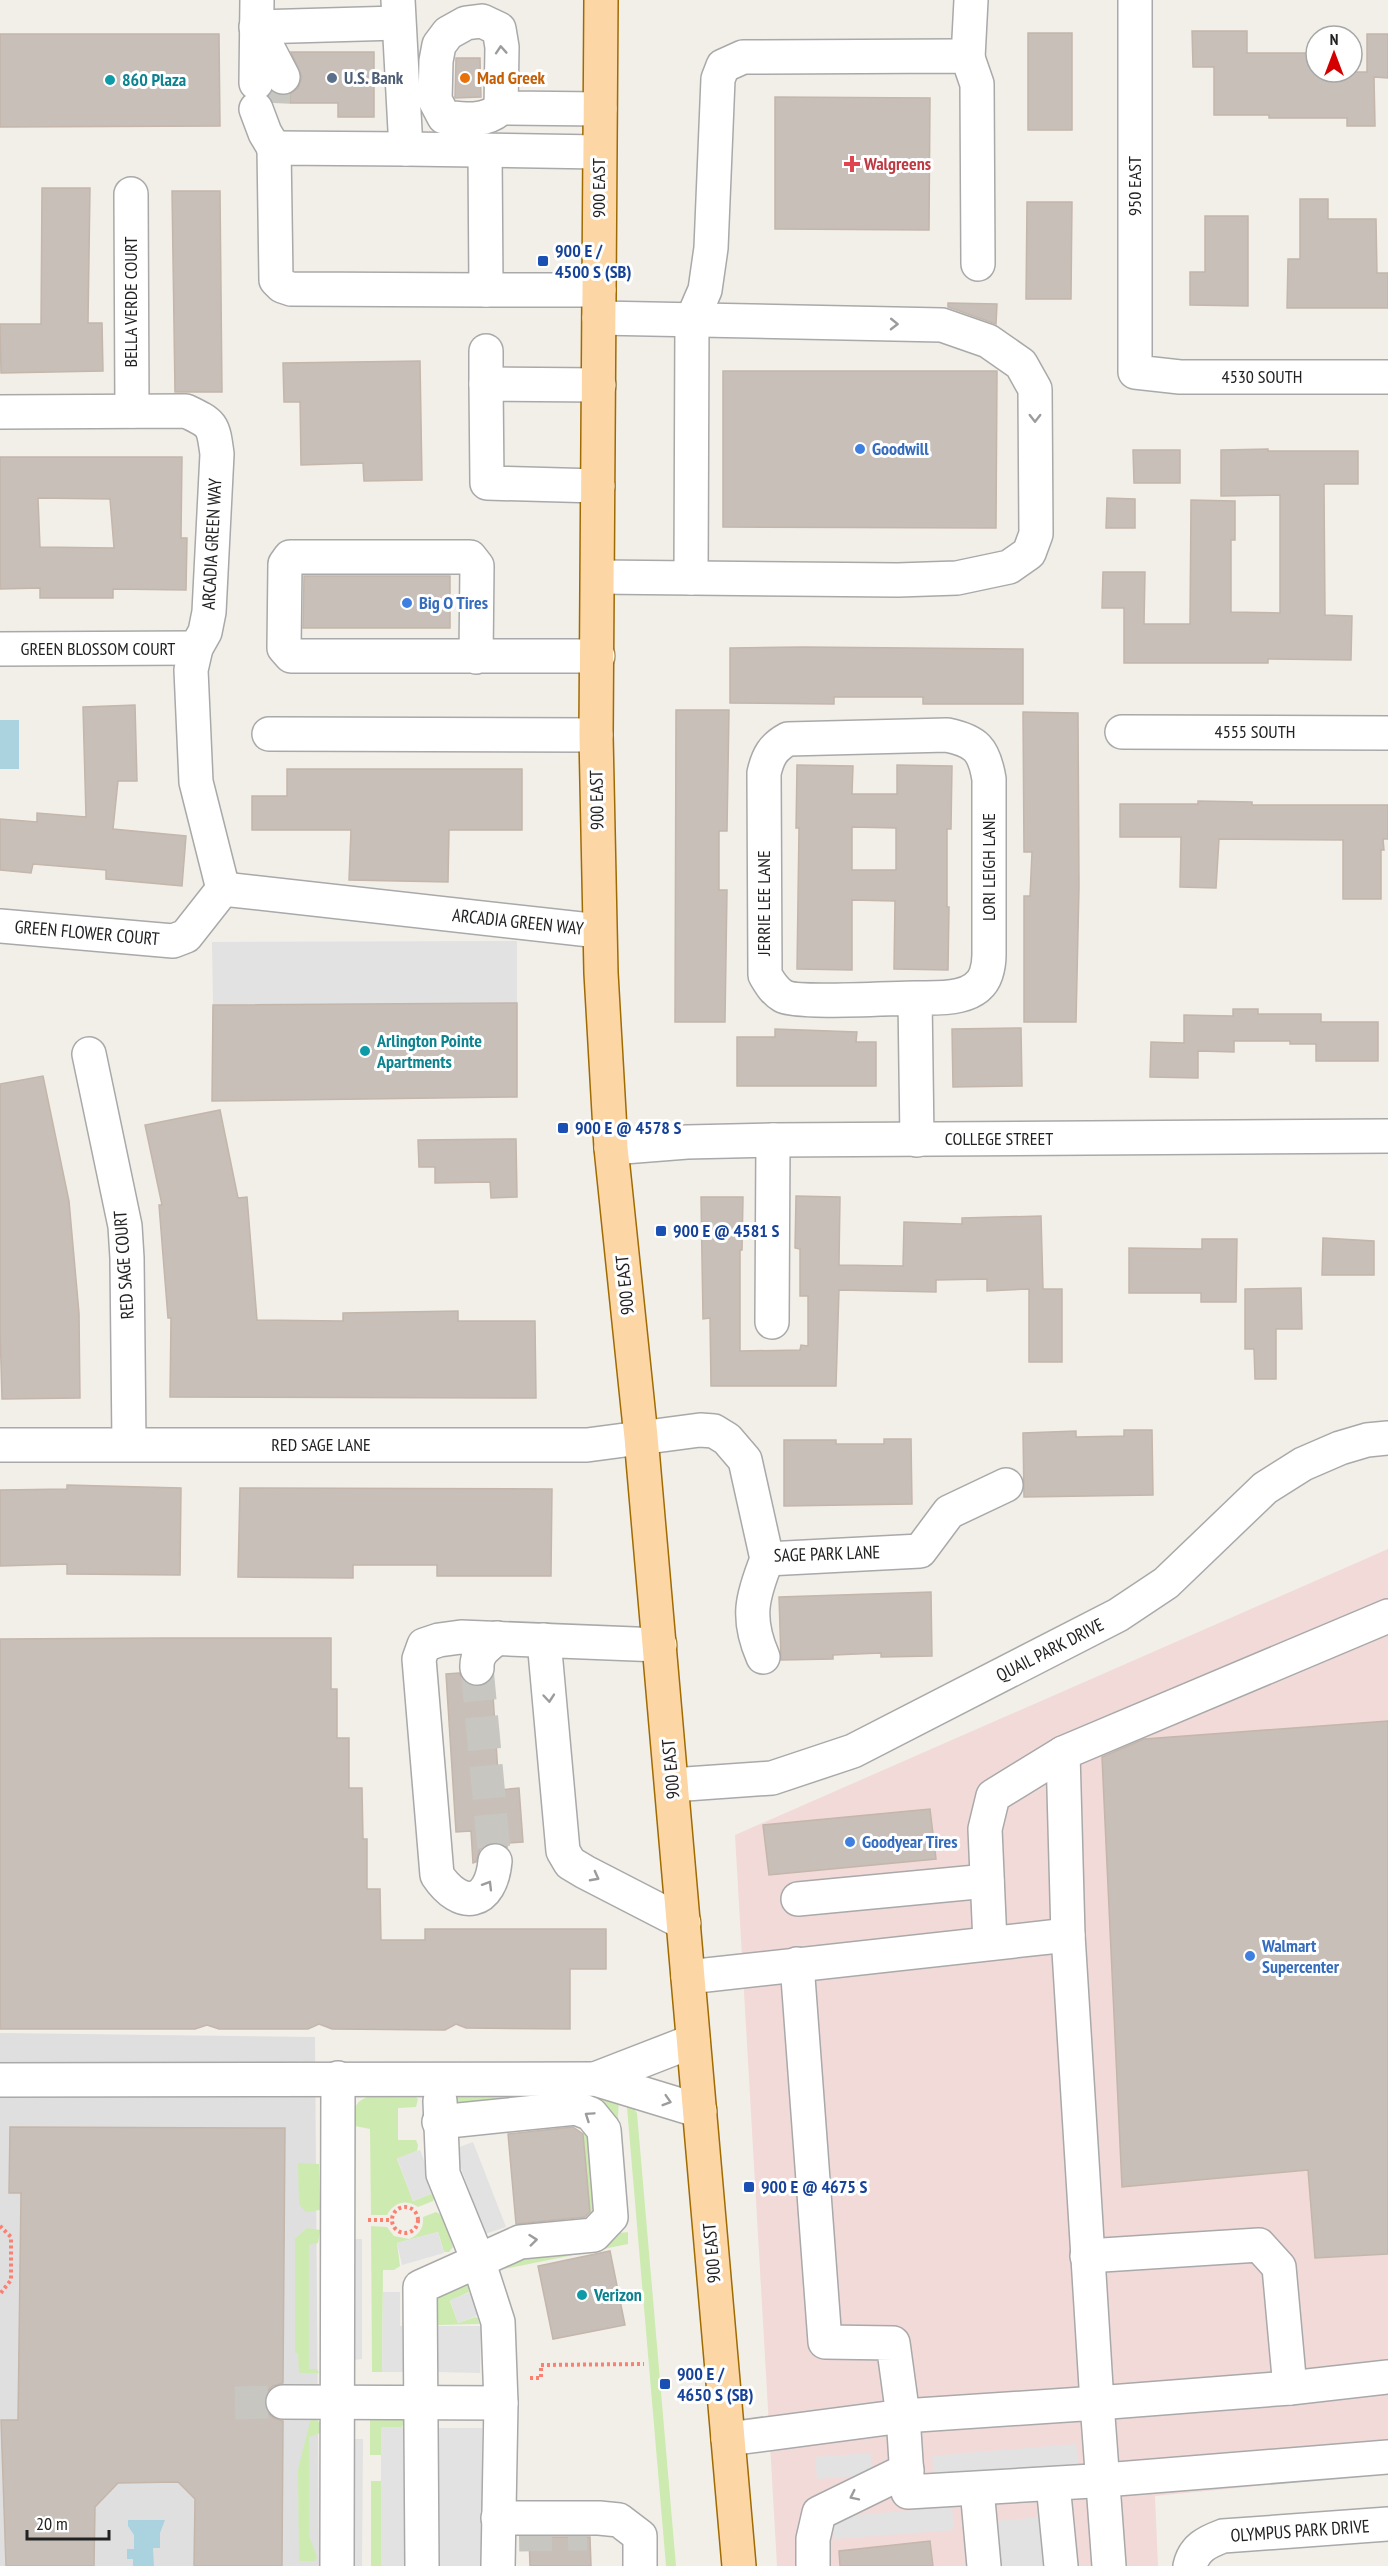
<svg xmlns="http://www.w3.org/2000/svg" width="1388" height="2566" font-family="'PT Sans Narrow',sans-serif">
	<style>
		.residential { fill: #e0dfdf }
		.commercial { fill: #f2dad9 }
		.grass { fill: #cdebb0 }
		.parking { fill: #e2e2e2 }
		.water { fill: #aad3df }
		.building { fill: #c7bfb8; stroke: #c4b6ab; stroke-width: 1.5; fill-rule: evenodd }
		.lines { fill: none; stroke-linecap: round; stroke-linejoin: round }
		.minor-tunnel { stroke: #c8c6c1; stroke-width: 33; stroke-dasharray: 33 16; stroke-linecap: butt }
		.minor-casing { stroke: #a9a9a9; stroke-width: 36 }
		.major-casing { stroke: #a06b00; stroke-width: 36 }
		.path { stroke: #fa8072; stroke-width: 4; stroke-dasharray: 3 3; stroke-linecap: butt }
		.minor { stroke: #fff; stroke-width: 33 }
		.major { stroke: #fcd6a4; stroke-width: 33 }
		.oneway { stroke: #9c9c9c }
		.service-dot { fill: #5c6f8a; stroke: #fff; stroke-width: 2 }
		.food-dot { fill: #e8710a; stroke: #fff; stroke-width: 2 }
		.culture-dot { fill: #0f9aa8; stroke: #fff; stroke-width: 2 }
		.health-dot { fill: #e0444e; stroke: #fff; stroke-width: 2 }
		.transit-dot { fill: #1a4fb4; stroke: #fff; stroke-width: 2 }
		.shop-dot { fill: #3f7fe0; stroke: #fff; stroke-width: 2 }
		.labels { text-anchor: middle; stroke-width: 6; stroke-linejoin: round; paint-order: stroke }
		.service-label { font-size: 18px; font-weight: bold; fill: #4e5e75; stroke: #fff; text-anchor: start }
		.food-label { font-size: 18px; font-weight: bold; fill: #c56008; stroke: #fff; text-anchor: start }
		.culture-label { font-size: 18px; font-weight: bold; fill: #0d838f; stroke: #fff; text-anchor: start }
		.health-label { font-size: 18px; font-weight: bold; fill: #be3a42; stroke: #fff; text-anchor: start }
		.street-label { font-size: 18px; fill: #222; stroke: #fff }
		.transit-label { font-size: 18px; font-weight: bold; fill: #164399; stroke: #fff; text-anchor: start }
		.shop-label { font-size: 18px; font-weight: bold; fill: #366cbe; stroke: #fff; text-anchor: start }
	</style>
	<rect width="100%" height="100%" fill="#f2efe9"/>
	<polygon class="residential" points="0,2033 315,2037 319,2566 0,2566"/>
	<polygon class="commercial" points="1388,1549 1388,2473 1155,2496 1158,2566 777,2566 735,1835"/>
	<g class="grass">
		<polygon points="457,2095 619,2099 618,2116 627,2223 618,2225 619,2233 628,2232 628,2244 499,2270 497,2262 594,2241 607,2120 462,2111 451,2100"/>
		<path d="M370 2096 416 2097 418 2099 416 2107 398 2108V2140H416L418 2145 417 2151 397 2159 413 2201 431 2194 435 2196 433 2201 418 2207C406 2199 394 2202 387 2215H371L370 2129 355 2126C351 2112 354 2101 370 2096Z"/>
		<polygon points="629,2103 637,2113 676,2566 666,2566 627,2108"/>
		<polygon points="582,2121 589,2124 601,2205 591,2221"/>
		<polygon points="298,2163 319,2164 320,2210 306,2212 299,2204"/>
		<path d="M436 2212 443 2216 453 2247 449 2252H444L438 2232 397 2243 400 2266 394 2270H383L382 2372H372L371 2226 387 2227 394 2236 409 2239C419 2235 424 2228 423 2217Z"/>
		<polygon points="307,2228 320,2230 318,2243 309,2245 309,2369 317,2369 319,2373 299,2373 298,2353 295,2353 295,2239"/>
		<polygon points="464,2282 468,2285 469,2292 450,2301 458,2323 475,2317 478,2318 479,2324 438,2325 436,2323 438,2293"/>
		<polygon points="401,2416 404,2423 402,2427 381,2427 381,2455 370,2455 370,2417"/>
		<polygon points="314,2417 320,2423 320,2433 309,2437 309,2536 317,2557 315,2561 299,2561 298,2469 310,2422"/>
		<rect x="371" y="2481" width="10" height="85"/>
	</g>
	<g class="parking">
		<polygon points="517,941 517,1003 213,1005 212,942"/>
		<polygon points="473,2142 506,2227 485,2234 454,2149"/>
		<polygon points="420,2150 436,2192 413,2201 397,2158"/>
		<polygon points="438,2232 444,2253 402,2265 397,2243"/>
		<polygon points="354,2239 362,2239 362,2359 354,2360"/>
		<polygon points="383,2292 400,2292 400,2326 404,2326 404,2372 382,2372"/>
		<polygon points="471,2292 479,2315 458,2323 450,2300"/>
		<polygon points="436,2326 481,2326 480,2373 437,2372"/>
		<rect x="381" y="2427" width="25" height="139"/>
		<rect x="435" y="2428" width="47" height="138"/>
		<polygon points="352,2439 363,2439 362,2566 353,2566"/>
		<polygon points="1076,2444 1079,2466 934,2479 932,2456"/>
		<polygon points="871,2453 873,2475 817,2479 815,2457"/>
		<polygon points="952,2507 954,2530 834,2539 832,2517"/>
		<polygon points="1041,2517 1045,2566 999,2566 995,2521"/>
	</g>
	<g class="water">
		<rect x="0" y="720" width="19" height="49"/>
		<polygon points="128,2520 165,2520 160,2533 160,2548 153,2548 154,2566 133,2566 133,2559 127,2559 127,2549 134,2549 134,2535 128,2526"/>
	</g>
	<g class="building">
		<polygon points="1192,31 1247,31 1247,53 1316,53 1316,72 1367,72 1367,34 1388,34 1388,78 1374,77 1375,126 1347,126 1347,118 1269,118 1269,115 1214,115 1214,67 1193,67"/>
		<rect x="1028" y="33" width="44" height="97"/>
		<polygon points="0,34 219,34 220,126 0,127"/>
		<polygon points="291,52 374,52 374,117 338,117 338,103 290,103 290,94 298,88 302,77"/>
		<polygon points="456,58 480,58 481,97 455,98"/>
		<polygon points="775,97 930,98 929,230 775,229"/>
		<polygon points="42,188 90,188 88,323 102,323 103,371 1,373 0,324 41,324"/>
		<polygon points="172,191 220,191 222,392 175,392"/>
		<polygon points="1300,199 1328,199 1328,219 1376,219 1377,273 1388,273 1388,308 1287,308 1288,259 1300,259"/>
		<polygon points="1027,202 1072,202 1071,299 1026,299"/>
		<polygon points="1205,216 1248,216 1248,306 1190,305 1190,272 1205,272"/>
		<polygon points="948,303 997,304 996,324 948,307"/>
		<polygon points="420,361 422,480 364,481 363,463 301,465 300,402 284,402 283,363"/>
		<polygon points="723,371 997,371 996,528 723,527"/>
		<polygon points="1268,449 1268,451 1358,451 1358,484 1324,484 1325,615 1352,616 1351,660 1268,659 1268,663 1124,663 1124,608 1102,608 1103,572 1145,572 1144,624 1190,624 1191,500 1235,501 1235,540 1231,540 1231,612 1280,613 1280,495 1221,496 1221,450"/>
		<polygon points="1133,450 1180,450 1180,483 1134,483"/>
		<path d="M0 457H182L181 538H187L186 590 113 589V598H40V588L0 589ZM38 498 110 499 114 548 40 547Z"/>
		<polygon points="1107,498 1135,499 1135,528 1106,528"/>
		<polygon points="304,576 450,576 450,628 303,628"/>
		<polygon points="803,647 1023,649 1023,704 923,704 923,697 834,697 834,704 730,703 730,648"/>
		<polygon points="135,705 137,781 118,781 113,829 186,836 182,886 106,879 106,870 33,864 31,873 0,870 0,819 37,822 37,813 86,817 83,707"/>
		<polygon points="676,710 729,710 727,831 719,831 719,890 727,890 725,1022 675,1022"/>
		<polygon points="1023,712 1078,713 1079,887 1076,1022 1024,1022 1024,896 1030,896 1032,852 1024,852"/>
		<path d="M797 765 853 766 852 794H897V765L952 766 951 829H947V907H949L948 970 894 969 895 901 852 900V970L797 969 799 828H796ZM852 827 896 828V870H852Z"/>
		<polygon points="287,769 522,769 522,830 449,830 448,882 349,880 351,830 252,830 252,796 287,796"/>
		<polygon points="1198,801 1252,802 1252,805 1388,805 1388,839 1383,839 1384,850 1381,850 1381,899 1343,899 1343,840 1219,839 1216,888 1180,887 1181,837 1120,837 1120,804 1198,804"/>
		<polygon points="517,1003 517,1097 212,1101 213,1005"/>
		<polygon points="1233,1009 1258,1009 1258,1014 1321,1014 1321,1022 1378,1022 1378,1061 1316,1061 1316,1044 1290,1044 1290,1041 1234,1041 1234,1052 1198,1051 1198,1078 1150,1077 1151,1042 1184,1043 1184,1015 1233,1016"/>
		<polygon points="1021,1028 1022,1086 953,1087 952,1029"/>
		<polygon points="775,1029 857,1032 856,1042 876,1042 876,1086 737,1086 737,1037 775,1037"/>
		<polygon points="43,1076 69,1201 79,1313 80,1398 2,1399 0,1329 0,1084"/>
		<polygon points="220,1110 238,1198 247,1197 257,1320 343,1321 343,1313 458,1311 458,1321 535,1321 536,1398 170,1397 171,1318 168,1318 159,1205 162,1205 145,1125"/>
		<polygon points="516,1139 517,1197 491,1198 490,1182 435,1183 435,1167 419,1167 418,1140"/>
		<polygon points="796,1196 840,1197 839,1265 903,1266 904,1222 962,1224 962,1218 1041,1216 1043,1289 1062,1289 1062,1362 1029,1362 1029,1289 987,1291 987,1279 936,1280 936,1292 839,1290 836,1386 711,1386 710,1318 703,1319 701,1197 743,1197 742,1250 740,1250 740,1351 800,1350 801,1345 808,1346 808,1296 800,1296 800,1249 795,1248"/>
		<polygon points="1323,1238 1374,1241 1374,1275 1322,1275"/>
		<polygon points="1202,1239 1237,1239 1236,1302 1201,1302 1201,1293 1129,1293 1129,1248 1202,1249"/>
		<polygon points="1301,1288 1302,1329 1276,1329 1276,1379 1255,1379 1254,1349 1245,1349 1245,1289"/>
		<polygon points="1124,1430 1152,1430 1153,1495 1024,1497 1023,1433 1076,1431 1076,1437 1124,1436"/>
		<polygon points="884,1439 911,1439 912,1504 784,1506 784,1440 836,1440 836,1444 884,1444"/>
		<polygon points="67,1485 181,1488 180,1575 67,1574 67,1564 0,1566 0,1490 67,1489"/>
		<polygon points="240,1488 552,1489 551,1576 437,1576 437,1565 353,1565 353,1578 238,1577"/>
		<polygon points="931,1592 932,1656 881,1657 881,1653 833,1655 833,1659 781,1660 779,1597"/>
		<polygon points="161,1638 331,1638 331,1689 337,1689 337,1738 349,1738 349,1788 362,1788 363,1839 367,1839 367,1889 380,1889 381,1940 425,1940 425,1929 606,1929 606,1969 570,1969 570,2029 466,2028 456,2024 445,2030 332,2029 319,2024 308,2029 219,2029 207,2025 195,2029 0,2029 0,1639"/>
		<polygon points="459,1673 467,1684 476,1687 485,1685 492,1679 499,1790 519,1788 523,1842 507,1843 507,1847 499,1843 488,1844 480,1849 476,1862 473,1863 471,1831 456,1832 446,1674"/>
		<polygon points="1388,1721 1388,2254 1315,2258 1308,2170 1122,2187 1102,1757 1144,1739"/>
		<polygon points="930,1809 936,1859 769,1875 763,1825"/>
		<polygon points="10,2127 285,2128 283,2383 273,2386 267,2392 264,2401 267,2412 274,2418 283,2421 282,2566 194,2566 195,2499 178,2482 118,2483 95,2507 94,2566 6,2566 1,2420 18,2420 21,2193 9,2193"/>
		<polygon points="573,2127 583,2134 590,2212 585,2217 516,2224 508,2134"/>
		<polygon points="610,2251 625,2325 553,2339 538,2266"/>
		<polygon points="529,2537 590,2537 591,2566 530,2566"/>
		<polygon points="930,2541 933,2566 840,2566 839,2551"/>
	</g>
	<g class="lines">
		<g class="minor-tunnel">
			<polyline points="273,103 274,80"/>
			<polyline points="477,1668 495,1861"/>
			<polyline points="235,2403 283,2402"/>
			<polyline points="519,2535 587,2534"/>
		</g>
		<g class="minor-casing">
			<g id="minor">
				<polyline points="398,0 406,149 599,152"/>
				<polyline points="1135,0 1135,372 1180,377 1388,377"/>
				<polyline points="256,27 398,23"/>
				<polyline points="259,31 283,77"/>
				<polyline points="968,58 971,0"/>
				<polyline points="256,83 257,0"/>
				<path d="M501 108 502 47 499 29 482 21 466 23 448 33 439 45 436 61 435 100 444 117C464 119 485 123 501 108L600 109"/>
				<polyline points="256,109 265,133 274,148"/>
				<polyline points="406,149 274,148 276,280 282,286 291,289 486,290"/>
				<polyline points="485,150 486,290 599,290"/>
				<polyline points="131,194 132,411"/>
				<polyline points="486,351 486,384"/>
				<path d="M0 412 186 411C213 424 213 424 217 454L209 612 205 632 196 648 191 670 196 782 223 889"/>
				<polyline points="598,486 487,483 486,384 599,385"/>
				<polyline points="598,577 898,580 957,578 1009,567 1029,553 1036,534 1035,389 1021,364 988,341 942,325 599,318"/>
				<polyline points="691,578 692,320 705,290 711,248 718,79 723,66 743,57 959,56 968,58 977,84 978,264"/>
				<polyline points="0,649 196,648"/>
				<polyline points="476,657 477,566 470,557 290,557 285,564 284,648 291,656 598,656"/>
				<polyline points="1122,732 1388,733"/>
				<polyline points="269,734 596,735"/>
				<polyline points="223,889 599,931"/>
				<polyline points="0,926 173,941 186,936 223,889"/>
				<path d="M915 998C893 998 797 1004 783 996 774 991 770 983 765 975L764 773C768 756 773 747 788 739L947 735C976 741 984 749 989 779V955C989 961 988 968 986 974 977 1001 938 998 915 998L917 1140"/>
				<polyline points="89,1054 125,1226 127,1258 129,1444"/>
				<polyline points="611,1148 687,1142 773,1140 1388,1136"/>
				<polyline points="772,1322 773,1140"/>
				<polyline points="0,1445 587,1445 700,1430 714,1431 727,1439 745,1460 767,1559 920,1551 949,1512 1006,1485"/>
				<polyline points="544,1640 563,1851 570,1863 585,1872 684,1923"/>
				<path d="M763 1657C746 1618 752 1597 767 1559"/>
				<path d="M477 1668C476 1653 486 1647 497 1638"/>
				<polyline points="672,1785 772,1778 853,1751 1118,1615 1166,1583 1265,1488 1303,1464 1340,1448 1367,1440 1388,1438"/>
				<path d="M495 1861C491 1905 461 1911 437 1875L419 1659 424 1645 439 1640 461 1637 660 1645"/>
				<polyline points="798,1899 987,1881"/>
				<polyline points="1068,1935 1097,2403 1290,2388 1388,2377"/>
				<polyline points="990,1943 985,1829 993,1796 1063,1753"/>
				<polyline points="797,1964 825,2342 893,2343 903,2416 908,2492 1092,2481 1388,2457"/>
				<polyline points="688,1977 1068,1935 1063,1753 1388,1616"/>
				<polyline points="595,2079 693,2041"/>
				<polyline points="0,2080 595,2079 700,2111"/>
				<polyline points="1087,2256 1259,2245 1279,2267 1290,2388"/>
				<polyline points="283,2402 501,2403 498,2322 478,2260 443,2174 440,2101"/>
				<polyline points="728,2439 903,2416 1097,2403 1109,2566"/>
				<polyline points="1053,2484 1061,2566"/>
				<polyline points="977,2489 984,2566"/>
				<polyline points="498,2518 599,2518 619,2520 640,2536 640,2566"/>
				<polyline points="337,2566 338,2078"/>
				<polyline points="422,2566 420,2287 520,2242 594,2235 611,2217 604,2130 591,2114 576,2108 439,2122"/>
				<polyline points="498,2566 501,2403"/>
				<polyline points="813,2566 813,2539 819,2513 907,2470"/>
				<path d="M1190 2566C1194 2548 1207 2542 1223 2536L1388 2524"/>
			</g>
		</g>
		<g class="major-casing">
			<polyline id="major" points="601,0 596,735 601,973 611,1148 641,1437 739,2566"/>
		</g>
		<g class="path">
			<circle cx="405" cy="2220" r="13"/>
			<polyline points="368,2220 392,2220"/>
			<polyline points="0,2226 11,2237 11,2280 0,2294"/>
			<polyline points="530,2378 541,2378 541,2365 644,2364"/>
		</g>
		<use href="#minor" class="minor"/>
		<use href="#major" class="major"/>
	</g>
	<defs><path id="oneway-chevron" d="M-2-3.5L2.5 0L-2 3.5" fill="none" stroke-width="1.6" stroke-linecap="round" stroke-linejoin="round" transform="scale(1.5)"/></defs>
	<g class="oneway">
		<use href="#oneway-chevron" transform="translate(501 50) rotate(-94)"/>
		<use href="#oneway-chevron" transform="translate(894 324) rotate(1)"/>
		<use href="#oneway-chevron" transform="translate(1035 418) rotate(90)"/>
		<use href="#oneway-chevron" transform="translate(549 1698) rotate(85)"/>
		<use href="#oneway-chevron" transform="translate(595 1877) rotate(28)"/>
		<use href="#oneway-chevron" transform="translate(488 1885) rotate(-59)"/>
		<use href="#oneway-chevron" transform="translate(667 2101) rotate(17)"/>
		<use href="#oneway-chevron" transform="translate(589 2116) rotate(-146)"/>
		<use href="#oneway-chevron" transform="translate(533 2240) rotate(-6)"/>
		<use href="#oneway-chevron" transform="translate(854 2496) rotate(154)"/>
	</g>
	<circle class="service-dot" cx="332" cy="78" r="6"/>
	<circle class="food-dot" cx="465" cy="78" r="6"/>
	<g class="culture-dot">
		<circle cx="110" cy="80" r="6"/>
		<circle cx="365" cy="1051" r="6"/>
		<circle cx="582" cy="2295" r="6"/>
	</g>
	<path class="health-dot" d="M849 155h6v6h6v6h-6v6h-6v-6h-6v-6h6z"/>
	<g class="transit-dot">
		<rect x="537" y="255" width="12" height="12" rx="3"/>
		<rect x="557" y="1122" width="12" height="12" rx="3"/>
		<rect x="655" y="1225" width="12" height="12" rx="3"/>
		<rect x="743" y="2181" width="12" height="12" rx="3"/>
		<rect x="659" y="2378" width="12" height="12" rx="3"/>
	</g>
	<g class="shop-dot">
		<circle cx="860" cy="449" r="6"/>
		<circle cx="407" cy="603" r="6"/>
		<circle cx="850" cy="1842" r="6"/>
		<circle cx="1250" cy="1956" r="6"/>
	</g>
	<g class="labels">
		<g class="service-label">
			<text x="344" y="84">U.S. Bank</text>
		</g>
		<g class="food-label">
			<text x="477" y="84">Mad Greek</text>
		</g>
		<g class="culture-label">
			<text x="122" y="86">860 Plaza</text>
			<text x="377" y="1047">Arlington Pointe<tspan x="377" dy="21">Apartments</tspan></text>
			<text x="594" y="2301">Verizon</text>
		</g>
		<g class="health-label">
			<text x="864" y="170">Walgreens</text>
		</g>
		<g class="street-label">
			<text transform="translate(1135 186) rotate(-90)" y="6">950 EAST</text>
			<text transform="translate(599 188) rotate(-90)" y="6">900 EAST</text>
			<text transform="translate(131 302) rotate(-90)" y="6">BELLA VERDE COURT</text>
			<text x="1262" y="383">4530 SOUTH</text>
			<text transform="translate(212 544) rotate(-87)" y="6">ARCADIA GREEN WAY</text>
			<text x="98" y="655">GREEN BLOSSOM COURT</text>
			<text x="1255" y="738">4555 SOUTH</text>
			<text transform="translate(597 800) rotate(-91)" y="6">900 EAST</text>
			<text transform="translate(989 867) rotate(-90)" y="6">LORI LEIGH LANE</text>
			<text transform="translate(764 903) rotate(-90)" y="6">JERRIE LEE LANE</text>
			<text transform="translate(518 922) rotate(6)" y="6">ARCADIA GREEN WAY</text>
			<text transform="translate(87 933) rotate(5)" y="6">GREEN FLOWER COURT</text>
			<text x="999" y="1145">COLLEGE STREET</text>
			<text transform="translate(124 1265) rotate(-94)" y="6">RED SAGE COURT</text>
			<text transform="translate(625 1285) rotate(-96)" y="6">900 EAST</text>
			<text x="321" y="1451">RED SAGE LANE</text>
			<text transform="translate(827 1554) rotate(-2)" y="6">SAGE PARK LANE</text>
			<text transform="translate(1050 1650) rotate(-27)" y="6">QUAIL PARK DRIVE</text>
			<text transform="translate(671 1769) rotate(-95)" y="6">900 EAST</text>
			<text transform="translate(712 2253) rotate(-95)" y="6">900 EAST</text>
			<text transform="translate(1300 2531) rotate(-4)" y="6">OLYMPUS PARK DRIVE</text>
		</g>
		<g class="transit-label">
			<text x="555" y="257">900 E /<tspan x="555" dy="21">4500 S (SB)</tspan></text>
			<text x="575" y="1134">900 E @ 4578 S</text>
			<text x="673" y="1237">900 E @ 4581 S</text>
			<text x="761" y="2193">900 E @ 4675 S</text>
			<text x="677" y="2380">900 E /<tspan x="677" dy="21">4650 S (SB)</tspan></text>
		</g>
		<g class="shop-label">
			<text x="872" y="455">Goodwill</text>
			<text x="419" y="609">Big O Tires</text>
			<text x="862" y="1848">Goodyear Tires</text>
			<text x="1262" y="1952">Walmart<tspan x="1262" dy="21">Supercenter</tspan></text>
		</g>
	</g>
	<g transform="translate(1334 54)"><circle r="28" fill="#ffffff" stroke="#a7a7a7" stroke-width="1.5"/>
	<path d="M0-4.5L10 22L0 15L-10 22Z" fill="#d40000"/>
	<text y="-9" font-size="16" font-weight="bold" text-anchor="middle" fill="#222222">N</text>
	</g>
	<path d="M27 2530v9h82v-9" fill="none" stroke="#222222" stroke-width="3"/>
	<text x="36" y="2530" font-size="18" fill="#222222" stroke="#ffffff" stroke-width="4.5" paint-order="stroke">20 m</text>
</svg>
